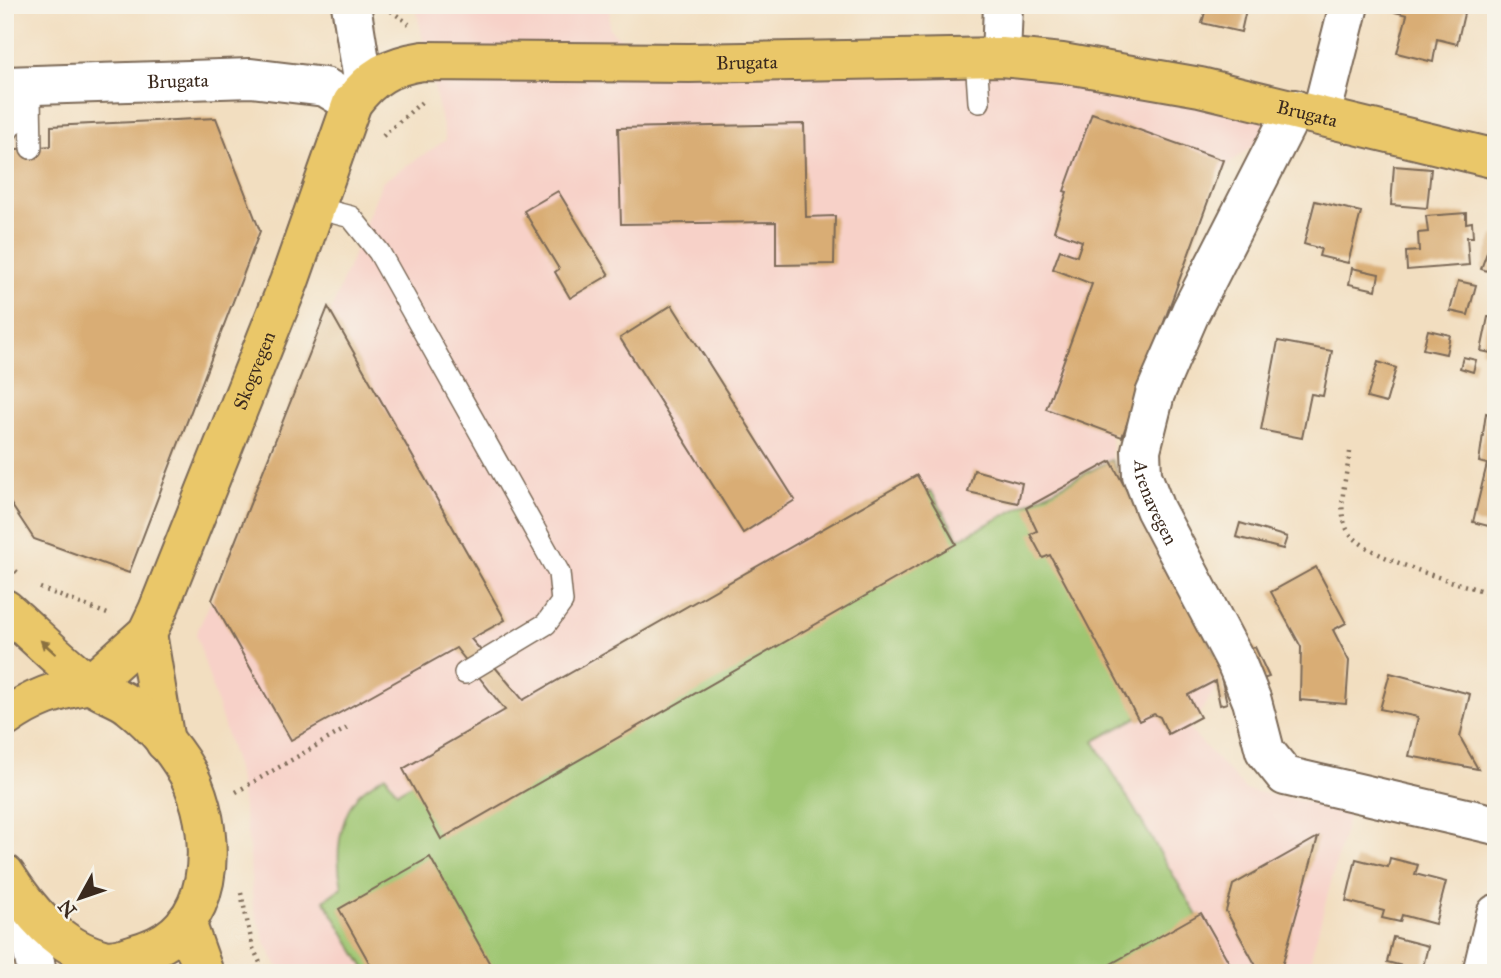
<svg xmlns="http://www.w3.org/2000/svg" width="1501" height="978" font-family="'IM FELL Great Primer',serif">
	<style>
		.built { fill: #f7d1c8 }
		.green { fill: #9fc672; stroke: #6d7848; stroke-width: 2 }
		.building { fill: #d9ad75 }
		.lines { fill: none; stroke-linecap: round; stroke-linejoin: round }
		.lane-casing { stroke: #7b6957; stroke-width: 24 }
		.street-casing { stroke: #7b6957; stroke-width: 42 }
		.primary-casing { stroke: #7b6957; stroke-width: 42 }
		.highway-casing { stroke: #7b6957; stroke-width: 42 }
		.path { stroke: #7b6957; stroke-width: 4.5; stroke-dasharray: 2 5; stroke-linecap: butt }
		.lane { stroke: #fff; stroke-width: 21 }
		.street { stroke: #fff; stroke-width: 38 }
		.primary { stroke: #eac769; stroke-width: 38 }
		.highway { stroke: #eac769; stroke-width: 38 }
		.oneway { fill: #8a7140 }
		.labels { text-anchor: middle; stroke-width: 7; stroke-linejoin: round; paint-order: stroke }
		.street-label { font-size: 19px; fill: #3b2a1e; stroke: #f7f3e8 }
	</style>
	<rect width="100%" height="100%" fill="#f7f3e8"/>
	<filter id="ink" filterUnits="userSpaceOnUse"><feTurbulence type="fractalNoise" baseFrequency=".0143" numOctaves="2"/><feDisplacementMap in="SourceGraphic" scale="14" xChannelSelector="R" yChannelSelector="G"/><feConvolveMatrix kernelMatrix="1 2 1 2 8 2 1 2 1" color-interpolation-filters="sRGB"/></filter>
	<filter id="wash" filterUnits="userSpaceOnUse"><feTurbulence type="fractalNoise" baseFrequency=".00686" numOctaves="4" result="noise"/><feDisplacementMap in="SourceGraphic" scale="28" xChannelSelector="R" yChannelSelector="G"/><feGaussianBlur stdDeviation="1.57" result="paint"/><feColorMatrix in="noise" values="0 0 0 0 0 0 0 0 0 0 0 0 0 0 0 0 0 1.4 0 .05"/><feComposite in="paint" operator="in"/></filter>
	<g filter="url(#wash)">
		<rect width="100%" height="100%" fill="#f2dec0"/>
		<polygon class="built" points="415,5 610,5 609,28 641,58 948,48 1301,113 1244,152 1187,199 1108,385 1112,458 1229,669 1189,729 1246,790 1350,810 1307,973 281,973 265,942 253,906 249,846 237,769 196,634 249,517 382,182 446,140"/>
		<path class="green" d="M1111 460 1224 670 1094 741 1231 973H368L324 900 342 887C335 858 338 820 358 795 364 788 377 781 385 775L397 792 931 491 959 539Z"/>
		<g id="blocks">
			<g class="building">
				<polygon points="1207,5 1247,5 1241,32 1202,23"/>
				<polygon points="1397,5 1466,5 1457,44 1437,39 1433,62 1397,53 1407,15 1395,12"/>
				<polygon points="1092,113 1223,160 1122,437 1046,409 1092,284 1053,269 1060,250 1077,256 1082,241 1054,231 1067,192 1064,191"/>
				<polygon points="216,118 260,231 129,573 34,539 5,495 5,164 17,149 51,146 51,126"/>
				<polygon points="804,124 806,217 835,216 834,264 776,265 776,222 621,224 618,128"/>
				<polygon points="1394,166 1431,169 1427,208 1391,205"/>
				<polygon points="558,191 609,275 570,298 555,272 559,269 524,211"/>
				<polygon points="1315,201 1361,212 1348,263 1319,256 1321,249 1304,244"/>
				<polygon points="1466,213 1466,223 1472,222 1473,237 1467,237 1469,265 1407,270 1406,252 1419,251 1418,233 1428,232 1426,216"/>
				<polygon points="1493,236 1496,236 1496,274 1481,269"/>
				<polygon points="1352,268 1379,274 1376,290 1349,284"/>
				<polygon points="1458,281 1476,285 1468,315 1450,311"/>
				<polygon points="1496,301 1496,354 1481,351 1488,317 1491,317"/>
				<polygon points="672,305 795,500 743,533 620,338"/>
				<polygon points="328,307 503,616 505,620 471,639 523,700 917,475 956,544 441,839 403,769 505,710 456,648 291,740 212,600"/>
				<polygon points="1428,330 1450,335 1446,354 1423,349"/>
				<polygon points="1278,341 1332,351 1323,396 1311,394 1302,438 1261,430"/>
				<polygon points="1463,357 1476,360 1473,372 1460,368"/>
				<polygon points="1378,362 1396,368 1386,403 1367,398"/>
				<polygon points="1486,413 1496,416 1496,528 1473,522 1487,464 1479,462"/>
				<polygon points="1111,461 1226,675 1221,677 1227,703 1220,705 1215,681 1188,695 1200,717 1168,734 1160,717 1154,714 1139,721 1050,555 1043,558 1030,534 1037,531 1026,508"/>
				<polygon points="974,470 1022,483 1018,503 968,492"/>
				<polygon points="1240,523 1287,537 1283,549 1236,537"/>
				<polygon points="1316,567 1346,623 1333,630 1349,661 1346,704 1300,700 1301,647 1271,592"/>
				<polygon points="1255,647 1269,677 1263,679 1249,649"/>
				<polygon points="1390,673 1470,694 1460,737 1478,769 1409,756 1418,717 1380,709"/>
				<polygon points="1318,837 1280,973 1260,973 1226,911 1233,885"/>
				<polygon points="430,857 495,973 375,973 339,909"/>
				<polygon points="1390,858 1418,865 1415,874 1446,882 1435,924 1402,915 1400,922 1382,918 1384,911 1346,901 1356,859 1388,867"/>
				<polygon points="1201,913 1235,973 1095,973"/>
				<polygon points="1393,937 1428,946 1422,971 1387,962"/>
			</g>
		</g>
	</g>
	<g filter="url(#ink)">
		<use href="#blocks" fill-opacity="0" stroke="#7b6957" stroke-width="2"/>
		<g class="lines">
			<g class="lane-casing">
				<g id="lane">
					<polyline points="976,58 979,102"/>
					<polyline points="30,98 31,148"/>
					<polyline points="5,134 30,98 30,86"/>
					<polyline points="316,208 351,217 379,252 559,573 562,602 546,624 465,673"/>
				</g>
			</g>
			<g class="street-casing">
				<g id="street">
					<polyline points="351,5 364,86"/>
					<polyline points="1001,57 1003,5"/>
					<path id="s1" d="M5 86 251 78 325 87 352 103"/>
					<path id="s2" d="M1294 109 1191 311 1155 394 1141 450 1142 475 1155 509 1236 662 1252 701 1265 751 1285 776 1496 825"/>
					<polyline points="1321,116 1349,5"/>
					<polyline points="23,902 37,973"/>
					<polyline points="1482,973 1496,914"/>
				</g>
			</g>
			<g class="primary-casing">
				<g id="primary">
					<polyline points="147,633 165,742"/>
					<path id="s3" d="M90 684 147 633 158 610 289 282 352 103C372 76 390 66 423 61L689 63 1001 57 1062 63 1200 87 1496 159"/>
				</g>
			</g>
			<g class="highway-casing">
				<g id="highway">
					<path d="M5 609C33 633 59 661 89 683 101 693 118 696 130 706 154 725 181 756 193 784 217 842 215 929 144 951 130 955 117 962 103 959 58 947 29 911 5 874"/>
					<path d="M5 718C33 698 57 690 90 684"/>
					<polyline points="186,922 204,973"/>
				</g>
			</g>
			<g class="path">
				<polyline points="391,11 409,24"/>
				<polyline points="383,136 424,100"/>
				<path d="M1350 452C1347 474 1337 505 1346 527 1358 558 1463 584 1496 595"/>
				<polyline points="5,562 18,573"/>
				<polyline points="40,588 110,615"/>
				<polyline points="236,792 347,728"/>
				<polyline points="241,893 253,948 265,973"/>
			</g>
			<use href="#lane" class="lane"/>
			<use href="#street" class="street"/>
			<use href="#primary" class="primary"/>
			<use href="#highway" class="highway"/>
		</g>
		<defs><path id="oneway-solid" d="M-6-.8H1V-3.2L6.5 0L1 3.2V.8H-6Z" transform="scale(1.75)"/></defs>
		<use class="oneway" href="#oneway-solid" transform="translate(48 647) rotate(-138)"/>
	</g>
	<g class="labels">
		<g class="street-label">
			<text dy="7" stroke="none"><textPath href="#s3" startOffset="1054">Brugata</textPath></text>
			<text dy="7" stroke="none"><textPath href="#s1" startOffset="173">Brugata</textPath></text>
			<text dy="7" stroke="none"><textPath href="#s3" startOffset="1620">Brugata</textPath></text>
			<text dy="7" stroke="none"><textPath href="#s3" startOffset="360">Skogvegen</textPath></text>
			<text dy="7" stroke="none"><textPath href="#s2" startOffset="430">Arenavegen</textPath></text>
		</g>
	</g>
	<rect width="1501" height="978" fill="none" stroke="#f7f3e8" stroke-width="28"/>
	<g transform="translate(80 898) rotate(230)" stroke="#f7f3e8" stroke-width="5" paint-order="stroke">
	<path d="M0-5L12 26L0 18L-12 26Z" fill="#3b2a1e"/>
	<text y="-10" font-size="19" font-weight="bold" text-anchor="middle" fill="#3b2a1e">N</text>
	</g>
</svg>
